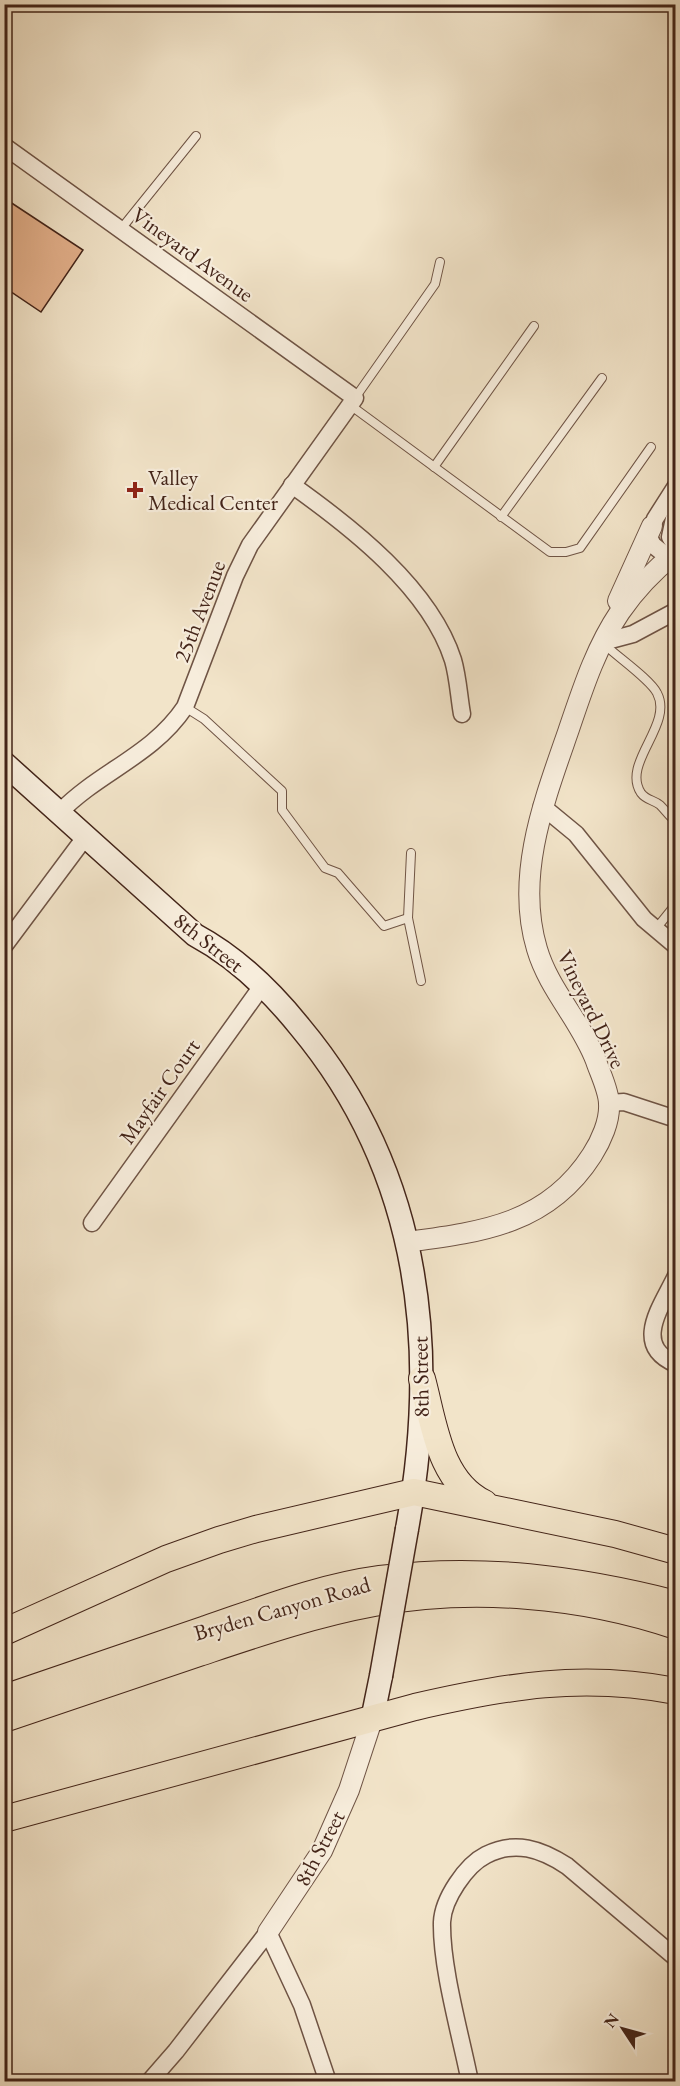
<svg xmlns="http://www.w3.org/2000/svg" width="680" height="2086" font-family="'EB Garamond',serif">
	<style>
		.building { fill: #e3b08b; stroke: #432419; stroke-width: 1.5 }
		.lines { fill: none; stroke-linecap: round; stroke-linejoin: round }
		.service-casing { stroke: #6f5445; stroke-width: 10 }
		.minor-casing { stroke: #6f5445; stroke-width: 19 }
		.tertiary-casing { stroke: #6f5445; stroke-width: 22 }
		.secondary-casing { stroke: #432419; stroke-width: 25 }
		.primary-casing { stroke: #432419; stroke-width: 28 }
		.service { stroke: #f7eddc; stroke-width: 8 }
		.minor { stroke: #f7eddc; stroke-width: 16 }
		.tertiary { stroke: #f7eddc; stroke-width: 20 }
		.secondary { stroke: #f7eddc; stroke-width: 22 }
		.primary { stroke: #f2e4c9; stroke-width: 26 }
		.secondary-bridge-casing { stroke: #432419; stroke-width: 25; stroke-linecap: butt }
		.secondary-bridge { stroke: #f7eddc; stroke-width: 22 }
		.poi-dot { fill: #8f2418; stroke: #f7eddc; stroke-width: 2 }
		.labels { text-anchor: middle; stroke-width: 4.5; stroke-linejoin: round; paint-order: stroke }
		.street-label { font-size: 22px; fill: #432419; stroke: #f7eddc }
		.poi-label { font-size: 22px; fill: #432419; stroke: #f7eddc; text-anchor: start }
	</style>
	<rect width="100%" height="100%" fill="#f2e4c9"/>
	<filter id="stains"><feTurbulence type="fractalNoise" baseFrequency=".00333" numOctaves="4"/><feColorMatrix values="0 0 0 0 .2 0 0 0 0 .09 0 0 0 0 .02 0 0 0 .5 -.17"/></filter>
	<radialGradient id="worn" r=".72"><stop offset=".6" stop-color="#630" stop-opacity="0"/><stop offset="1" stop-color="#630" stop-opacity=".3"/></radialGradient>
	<polygon class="building" points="4,198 83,250 41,312 4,287"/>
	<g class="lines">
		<g class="service-casing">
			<g id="service">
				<polyline points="121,229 196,136"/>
				<polyline points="355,398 435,284 440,262"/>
				<polyline points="350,405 550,552 566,552 580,548 651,447"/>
				<polyline points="434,467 534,326"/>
				<polyline points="501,517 602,378"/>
				<path d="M603 643C616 656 650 679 657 693 674 725 621 763 641 793 646 800 654 800 660 805 665 810 670 817 676 822"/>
				<polyline points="185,707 204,719 282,791 282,810 325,868 338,873 384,926 408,918"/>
				<polyline points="411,853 408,918 421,981"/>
				<polyline points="655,930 676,904"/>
			</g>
		</g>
		<g class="minor-casing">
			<g id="minor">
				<path d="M4 146 355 398 250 545 235 576 185 707C152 756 100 771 60 812"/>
				<path d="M292 485C351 527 430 588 453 660 458 677 459 697 462 714"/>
				<polyline points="676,509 670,537 676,547"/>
				<polyline points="669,558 653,545 649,537 655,519 676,486"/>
				<polyline points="603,642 633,634 676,611"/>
				<polyline points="542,806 576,834 644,919 676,946"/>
				<polyline points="4,946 86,836"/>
				<polyline points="609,1103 624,1102 676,1119"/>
				<polyline points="92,1223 262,986"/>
				<path d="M676 1276C662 1306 631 1345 676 1364"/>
				<polyline points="149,2082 176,2051 268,1932 302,2005 328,2082"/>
				<path d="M470 2082C461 2036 441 1968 442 1922 443 1899 466 1865 486 1855 515 1840 541 1849 567 1866L676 1958"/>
			</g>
		</g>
		<g class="tertiary-casing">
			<g id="tertiary">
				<polyline points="618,601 652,526"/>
				<path d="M407 1242C482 1232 548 1224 592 1155 601 1141 610 1121 609 1104 609 1091 600 1073 596 1061 581 1021 549 990 537 949 515 876 544 801 568 732 582 691 595 649 620 612 636 589 654 570 676 553"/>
				<polyline points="268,1932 322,1851 349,1790 372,1720"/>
			</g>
		</g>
		<g class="secondary-casing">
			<g id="secondary">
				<path d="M4 763 195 935C236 957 271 991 300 1027 421 1172 440 1349 407 1529"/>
				<polyline points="372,1720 381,1676"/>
			</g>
		</g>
		<g class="primary-casing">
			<g id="primary">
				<path d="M422 1379C434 1423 439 1481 484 1503"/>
				<polyline points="4,1632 166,1559 219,1540 256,1529 414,1492 615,1534 676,1551"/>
				<path d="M4 1698C72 1675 139 1652 206 1629 262 1610 320 1587 380 1579 481 1566 578 1579 676 1604"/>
				<path d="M4 1719C69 1697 134 1675 199 1653 256 1634 314 1614 374 1603 471 1585 582 1594 676 1626"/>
				<path d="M4 1819 415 1707C506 1686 582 1673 676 1691"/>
			</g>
		</g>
		<use href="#service" class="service"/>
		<use href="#minor" class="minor"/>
		<use href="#tertiary" class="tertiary"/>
		<use href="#secondary" class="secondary"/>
		<use href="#primary" class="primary"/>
		<g class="secondary-bridge-casing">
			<polyline id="secondary-bridge" points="381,1676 407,1529"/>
		</g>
		<use href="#secondary-bridge" class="secondary-bridge"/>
	</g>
	<path class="poi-dot" d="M132 481h6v6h6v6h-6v6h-6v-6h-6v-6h6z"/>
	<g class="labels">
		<g class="street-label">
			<text transform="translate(193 254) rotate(36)" y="8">Vineyard Avenue</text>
			<text transform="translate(199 611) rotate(-69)" y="8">25th Avenue</text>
			<text transform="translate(209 942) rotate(38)" y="8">8th Street</text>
			<text transform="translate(592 1009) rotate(64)" y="8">Vineyard Drive</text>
			<text transform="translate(159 1091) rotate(-55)" y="8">Mayfair Court</text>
			<text transform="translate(420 1377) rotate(-91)" y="8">8th Street</text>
			<text transform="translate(282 1608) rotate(-16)" y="8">Bryden Canyon Road</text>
			<text transform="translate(319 1848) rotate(-62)" y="8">8th Street</text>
		</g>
		<g class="poi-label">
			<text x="148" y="485">Valley<tspan x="148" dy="25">Medical Center</tspan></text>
		</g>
	</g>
	<rect width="680" height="2086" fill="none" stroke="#f2e4c9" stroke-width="24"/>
	<rect x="6" y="6" width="668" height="2074" fill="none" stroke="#432419" stroke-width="3"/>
	<rect x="12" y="12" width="656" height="2062" fill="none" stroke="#432419" stroke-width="1.5"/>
	<g transform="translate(623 2029) rotate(306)" stroke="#f7eddc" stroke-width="4.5" paint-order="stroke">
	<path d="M0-4.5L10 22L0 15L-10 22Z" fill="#432419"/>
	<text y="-9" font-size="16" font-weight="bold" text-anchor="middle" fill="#432419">N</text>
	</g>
	<rect width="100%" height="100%" filter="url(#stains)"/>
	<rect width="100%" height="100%" fill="url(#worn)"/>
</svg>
